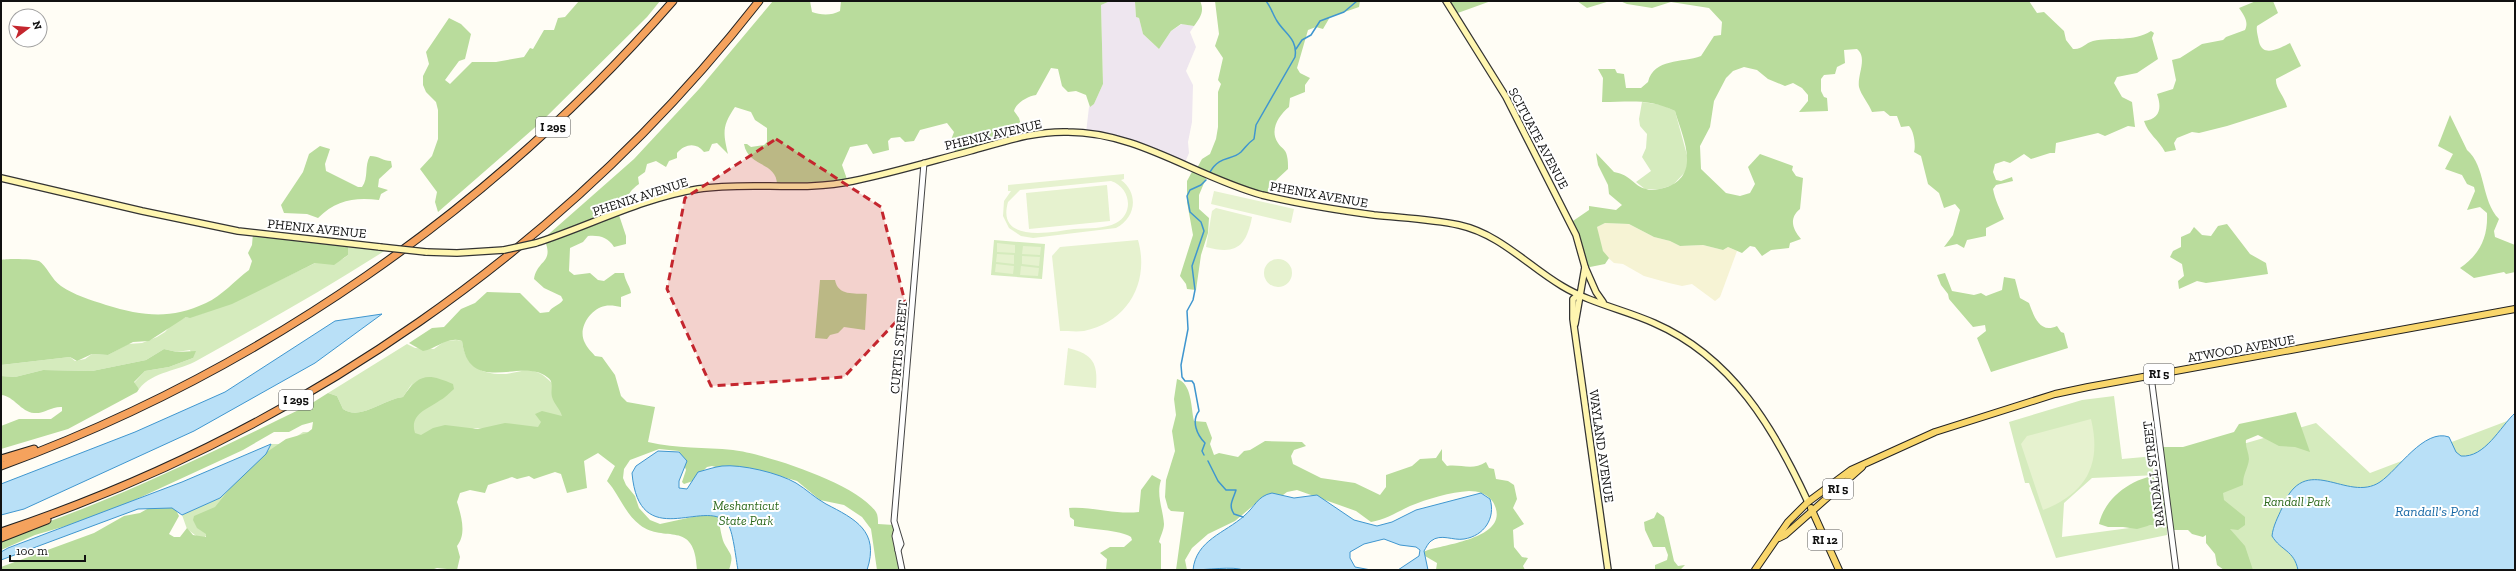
<svg xmlns="http://www.w3.org/2000/svg" width="2516" height="571" font-family="'Zilla Slab',serif">
	<style>
		.industrial { fill: #eee6ef }
		.farmland { fill: #f6f3d4 }
		.green { fill: #d5ebbd }
		.forest { fill: #b9dc9c }
		.pitch { fill: #e6f2cf; fill-rule: evenodd }
		.water { fill: #b9e0f7; stroke: #3f96cf }
		.lines { fill: none; stroke-linecap: round; stroke-linejoin: round }
		.stream { stroke: #3f96cf; stroke-width: 1.5 }
		.tertiary-casing { stroke: #444; stroke-width: 7 }
		.secondary-casing { stroke: #333; stroke-width: 8 }
		.primary-casing { stroke: #222; stroke-width: 8 }
		.motorway-casing { stroke: #222; stroke-width: 9 }
		.tertiary { stroke: #fff; stroke-width: 5 }
		.secondary { stroke: #fff6b0; stroke-width: 5.5 }
		.primary { stroke: #f9d66b; stroke-width: 6 }
		.motorway { stroke: #f5a25d; stroke-width: 7 }
		.secondary-bridge-casing { stroke: #333; stroke-width: 8; stroke-linecap: butt }
		.secondary-bridge { stroke: #fff6b0; stroke-width: 5.5 }
		.marked { fill: #c4262e; fill-opacity: 0.2; stroke: #c4262e; stroke-width: 3; stroke-dasharray: 8 5; stroke-linejoin: round }
		.labels { text-anchor: middle; stroke-width: 4; stroke-linejoin: round; paint-order: stroke }
		.shield { fill: #fff; stroke: #585858; stroke-width: 1 }
		.shield-label { font-size: 12px; font-weight: bold; fill: #111 }
		.street-label { font-size: 13px; fill: #111; stroke: #fff }
		.park-label { font-size: 13px; font-style: italic; fill: #2f6b1f; stroke: #fff }
		.water-label { font-size: 14px; font-style: italic; fill: #1768a6; stroke: #fff }
	</style>
	<rect width="100%" height="100%" fill="#fffdf5"/>
	<polygon class="industrial" points="1108,2 1135,2 1136,17 1139,18 1143,34 1159,49 1171,31 1182,24 1194,26 1190,32 1196,47 1186,71 1193,85 1192,122 1188,142 1189,153 1184,165 1152,150 1086,133 1089,107 1094,104 1103,84 1101,5"/>
	<polygon class="farmland" points="1605,223 1629,224 1654,237 1670,241 1680,246 1703,245 1723,250 1728,247 1737,251 1720,297 1715,301 1692,284 1682,286 1669,283 1644,276 1623,264 1614,263 1604,254 1599,242 1597,227"/>
	<g class="green">
		<polygon points="1642,102 1663,105 1675,111 1688,159 1686,171 1673,185 1660,189 1645,189 1636,182 1651,171 1642,157 1646,148 1647,134 1640,126 1639,119"/>
		<polygon points="994,240 1045,244 1042,279 991,275"/>
		<path d="M348 243 389 248C327 288 263 324 198 360 179 371 153 371 139 389L134 383 145 371 169 367 193 358 190 350 177 352 164 349 146 360 92 371 43 370 15 377 1 376V365L70 357 75 361 85 359 92 354 108 355 128 344 142 343 157 337 165 332 172 324 186 317C198 320 297 272 315 263 325 263 340 263 348 255Z"/>
		<path d="M457 340 462 341C465 366 481 375 506 374 514 373 525 369 533 371 545 374 546 379 554 384 560 388 568 390 574 392L564 437 475 428 218 521 205 537 199 538 187 529 182 515 220 498 266 454 271 444H286L303 432H354L391 421 413 382 403 397C381 400 361 421 343 409L337 396 328 393 407 344 415 348 434 349 445 341Z"/>
		<polygon points="2114,396 2122,459 2155,456 2158,475 2092,478 2064,503 2062,537 2167,523 2167,535 2056,558 2029,483 2025,483 2009,422 2082,400"/>
		<polygon points="2515,418 2515,570 2229,570 2198,457 2316,423 2370,473"/>
	</g>
	<g class="forest">
		<polygon points="579,1 660,1 647,17 540,123 438,212 435,202 437,192 420,169 432,156 438,139 438,110 436,102 426,92 423,85 423,76 429,64 426,52 449,18 461,24 471,34 465,59 459,61 445,80 450,84 472,62 496,62 524,57 530,48 533,49 544,30 554,30 558,18 565,17"/>
		<path d="M773 1H810L812 12C820 15 831 16 840 11L841 1H1200C1205 11 1200 18 1194 26L1181 24 1171 31 1159 49 1143 34 1139 18 1136 17 1135 2H1108L1101 5 1103 84 1094 104 1090 107 1086 95 1076 91 1068 92 1062 86 1058 69 1051 68 1036 95C1028 96 1016 103 1014 111L1019 118 1024 135 956 154 951 140 954 132 947 123 920 130 914 141 905 142 900 137 891 138 888 141 889 150 873 154 867 144 850 147 842 165 848 182 777 186C778 161 748 168 744 144H747L751 147 764 145 767 142V128L755 120 751 112 735 107C722 126 723 133 728 154L717 143 712 144 709 151 704 152C696 142 685 144 677 153V158L669 161 666 167 656 161 647 164 645 172 638 177 639 184C628 192 626 197 629 210L619 215 626 236V244L614 247C608 237 599 235 588 236L583 242 570 248 569 271 574 275 590 273 598 280 604 281 615 273H624C625 281 630 286 631 293L621 297V307C616 306 610 305 605 306 590 309 577 329 585 343 587 348 592 352 595 356L602 357 615 375 621 396 627 402 655 407 648 442C678 449 704 447 733 450 766 454 858 484 876 512 878 515 878 520 878 524L894 525 902 570H877L871 529 862 517 844 505 820 500 797 481 769 473 727 470 712 466 707 467 693 481 684 484 682 482 686 470 679 451 659 449 630 460 624 469 623 478 626 485 635 496 639 508 650 520 660 524 706 514 718 517C720 525 721 536 724 543 731 556 734 554 729 570H697C695 518 664 544 640 525 625 514 619 494 607 481L615 466 598 453 584 461 587 488 567 493 561 474 555 472 534 479 529 476 517 479 512 477 488 485 485 493 470 490 460 493 457 502C461 515 467 534 457 546L460 557 457 570 437 568 431 570H1V567L94 533 124 516 140 513 163 500 176 510 179 516 169 534 174 537H180L187 528 193 535 206 537V534L197 528 193 520 194 516 215 507 231 487 264 454 286 439 307 433 312 429 313 422 302 425 289 432H274L243 450 100 516 35 535 1 550V538C108 504 208 454 309 405L328 393 337 396 343 409C361 421 381 400 403 397 419 373 428 373 453 384L454 389C449 393 445 398 439 401 428 409 409 414 415 433L421 435 433 428 445 425 478 429 505 423 538 427 541 422 535 414 542 411 562 416C560 409 554 404 552 397 550 389 555 382 547 377 522 357 469 397 462 341 447 336 437 349 423 351L409 343 432 328 444 327 461 309 475 303 487 292 520 293 540 313 549 312C552 306 559 306 563 300L561 296 544 288 534 279C537 260 554 263 545 241L542 240 634 159 700 88Z"/>
		<path d="M1215 1H1360L1359 7 1330 17 1323 29 1316 27 1308 30 1297 68 1300 73 1310 78 1305 85V92L1290 98 1289 107C1279 115 1269 130 1278 143 1281 148 1286 149 1287 156 1288 160 1288 164 1288 169L1274 182 1269 183 1268 196 1207 176 1199 195V209L1209 218 1208 233 1201 255 1196 290 1187 289 1186 284 1180 276 1193 235 1187 202V181L1193 170H1196L1202 159 1210 154 1216 139 1218 127V92L1221 84 1218 80 1223 58 1215 46 1219 34Z"/>
		<polygon points="1446,1 1491,1 1455,14"/>
		<polygon points="1577,1 1610,1 1587,8"/>
		<path d="M1620 1H2029L2037 13 2044 12 2064 31 2066 40 2073 49C2082 50 2085 43 2093 41 2113 37 2133 42 2151 31L2154 33 2152 38 2158 59 2137 73 2117 77 2114 83 2122 97 2132 102 2135 127 2128 126 2105 136 2098 133 2056 143 2055 153H2050L2031 159 2024 154 2010 163 2004 161 1995 164 1993 172 1996 180 2001 181 2012 177 2013 181 1996 185 1993 189C1995 200 2000 209 2004 219L1986 228V236L1967 240 1964 248 1957 244 1944 247 1953 235 1960 210 1955 204 1944 208 1939 193 1928 184 1921 156 1914 152C1916 146 1914 131 1909 126L1901 127 1897 116H1890L1884 111 1872 112C1869 104 1861 95 1859 87 1857 75 1868 58 1857 49L1844 50 1845 63 1837 67 1835 74 1824 75 1821 79V91L1824 97 1827 98 1828 111 1799 112 1808 101V95L1802 88 1793 83 1785 86 1768 79 1757 70 1744 67 1733 71 1726 78 1714 101 1710 127 1700 146 1701 169 1726 193 1740 196 1750 193 1755 184 1748 167 1760 154 1793 166 1792 170 1796 176 1803 178 1800 209C1789 218 1792 229 1801 239L1790 243 1789 248 1771 250 1762 256 1755 247 1750 246 1742 253 1728 247 1723 250 1703 245 1680 246 1670 241 1654 237 1629 224 1605 223 1597 227 1603 251 1609 258 1605 264 1585 268 1570 223 1589 210V206L1616 210 1622 205 1609 194 1608 185 1598 165 1596 153 1614 172C1632 175 1633 186 1646 189 1652 191 1661 189 1667 187 1702 174 1682 136 1675 111 1649 98 1630 102 1602 102L1603 78 1598 69H1615L1617 73 1624 74 1626 88H1641L1648 82C1654 58 1682 63 1701 56L1714 36 1721 35 1722 22 1709 8 1671 2 1652 8 1627 4Z"/>
		<path d="M2256 1H2273L2278 13 2257 26C2256 31 2258 36 2259 42 2263 58 2280 48 2290 43L2301 66 2276 79C2275 88 2285 97 2287 107L2227 126 2199 133 2192 132 2177 138 2174 143 2176 150 2165 152C2159 140 2148 134 2144 121 2160 119 2162 108 2157 94L2173 89 2176 80 2172 60 2180 58 2202 44 2223 40 2226 37 2245 30C2249 22 2244 15 2239 8Z"/>
		<path d="M2450 115 2467 150C2486 166 2481 201 2499 219L2494 231 2495 237 2515 245V272L2506 274 2504 272 2474 278 2460 268C2480 254 2488 238 2487 213L2480 207 2467 210 2475 191 2474 187 2467 184 2462 175 2445 169 2453 154 2438 146Z"/>
		<path d="M320 146 330 149 325 164 326 171 358 187H362C369 178 364 166 370 156 379 156 383 161 391 161L392 167 379 179 378 187 388 190 381 194 379 200C355 197 336 200 318 218L307 214 284 213 281 205 303 172 309 154Z"/>
		<polygon points="2227,224 2250,254 2266,263 2268,274 2206,283 2197,281 2179,289 2178,281 2184,276 2182,264 2170,257 2173,251 2181,247 2181,237 2190,233 2194,227 2202,235 2211,236 2218,226"/>
		<path d="M253 233 348 243V255L334 265 315 263 232 304 190 318 186 317 149 341 133 342 108 355 92 354 77 361 70 357 1 365V260C6 258 36 259 39 261 46 265 52 280 61 286 74 295 91 300 106 305 143 316 170 320 206 303 222 296 235 280 249 270L252 261 248 253 252 245Z"/>
		<path d="M1945 273 1952 291 1974 295 1981 293 1986 296 2002 290 2004 277 2015 279 2020 298 2029 303C2034 317 2040 334 2057 326L2061 332 2064 333 2068 348 1991 372 1977 338 1986 331 1985 325 1973 327 1949 299 1948 294 1941 285 1937 275Z"/>
		<path d="M820 280H835C838 296 854 293 867 294L865 330 844 327 838 333 830 335 827 339 815 338Z"/>
		<path d="M164 349 177 352 196 351 193 358 169 367 145 371 134 382 139 389 137 392 68 429 1 449V426L19 419H51L62 411V407C52 406 44 414 34 413 21 412 14 396 1 395V376L15 377 43 370 92 371 146 360Z"/>
		<path d="M1177 379C1192 383 1191 408 1194 421L1206 422 1212 438 1210 444 1214 455 1219 453 1238 457 1244 451 1250 450 1265 441 1302 442 1306 446 1294 450 1291 456 1293 464 1321 478 1355 483 1380 495 1386 487V475L1412 466 1420 459 1436 458 1442 449V460L1447 466C1461 464 1473 471 1486 462L1489 468 1494 469 1496 479 1508 481 1514 485 1517 499 1513 508 1524 524 1513 530 1514 547 1522 557 1528 558 1523 566 1525 570H1436L1437 563 1425 556 1423 552 1428 550C1447 544 1513 537 1493 502 1488 494 1478 491 1469 491 1451 492 1427 499 1410 506 1397 512 1385 520 1371 522L1356 511 1297 490 1287 492 1271 504H1255L1235 521 1208 534 1192 548 1185 560 1187 570H1176L1184 512 1171 511 1168 508 1165 497 1166 480 1175 451 1172 431 1176 415 1174 399Z"/>
		<path d="M2296 412 2310 452 2295 447 2279 446 2258 435 2246 440C2245 447 2249 453 2249 459 2248 469 2243 473 2243 485L2223 493 2224 500 2245 517V525L2238 530 2230 529 2245 546 2253 570H2224L2217 565 2215 554 2206 543V535L2203 537 2192 534 2188 530H2171L2170 526 2151 525 2137 529 2123 527H2108L2099 524C2105 496 2136 475 2164 475L2162 447H2183L2234 432 2239 424Z"/>
		<path d="M1152 475 1161 480C1156 495 1163 509 1164 524 1164 530 1160 537 1159 542L1161 544V570H1106L1107 559 1100 553 1110 547H1124L1132 540 1131 537C1122 530 1086 529 1074 526V520L1070 517 1069 508C1092 506 1115 515 1139 512L1141 490Z"/>
		<polygon points="1657,512 1664,517 1674,561 1678,566 1685,565 1680,570 1655,570 1655,565 1667,560 1668,555 1665,547 1653,547 1645,530 1644,522 1654,518"/>
	</g>
	<g class="pitch">
		<path d="M1124 174V179L1121 180C1139 193 1136 218 1116 228L1033 238 1021 236 1009 228 1003 216 1004 201 1011 191H1008V185ZM1111 181C1130 187 1135 213 1116 223 1105 229 1087 228 1074 229 1052 232 996 244 1008 202L1020 190Z"/>
		<polygon points="1107,185 1110,221 1029,229 1026,193"/>
		<polygon points="1214,191 1294,209 1291,223 1211,204"/>
		<path d="M1216 208 1252 217C1246 247 1236 255 1206 247L1212 211Z"/>
		<path d="M1138 240C1150 282 1128 322 1084 331 1077 332 1067 331 1060 331L1052 256 1060 247Z"/>
		<polygon points="997,243 1015,245 1015,253 997,252"/>
		<polygon points="1023,246 1041,247 1040,255 1022,254"/>
		<polygon points="997,254 1014,255 1014,264 996,262"/>
		<polygon points="1022,256 1040,257 1039,266 1022,264"/>
		<circle cx="1278" cy="273" r="14"/>
		<polygon points="996,264 1014,266 1013,274 995,272"/>
		<polygon points="1021,266 1039,268 1038,276 1020,275"/>
		<path d="M1068 348C1093 354 1098 363 1096 388L1064 385Z"/>
		<path d="M2091 419C2102 465 2086 493 2043 510L2021 444 2027 436Z"/>
	</g>
	<g class="water">
		<polygon points="382,314 315,363 194,431 24,509 1,515 1,484 135,432 225,392 335,321"/>
		<path d="M2515 413V570H2298C2294 550 2281 551 2272 536 2273 526 2278 517 2282 508 2305 449 2347 504 2380 482 2398 470 2424 428 2449 437L2456 452 2461 456C2485 458 2500 427 2515 413Z"/>
		<polygon points="271,444 266,454 220,498 182,515 172,508 138,509 1,560 1,552 8,548 182,482"/>
		<path d="M658 451 679 452 687 461 679 481V488L687 489 698 472C706 470 714 467 722 466 741 464 779 473 796 483 806 489 815 498 826 504 855 519 880 531 867 570H738C736 560 733 529 727 523 705 497 639 554 632 473L636 466Z"/>
		<path d="M1272 493 1294 498 1317 495 1354 520 1377 526 1392 522 1416 510 1481 493 1490 499C1496 518 1484 536 1464 539 1453 541 1441 533 1431 541 1428 543 1426 548 1424 551L1428 570H1398L1419 556 1420 550 1416 547 1400 545 1384 539 1364 544 1350 552V558L1355 567 1371 570H1243C1234 566 1205 570 1193 570 1196 540 1225 533 1244 516 1255 507 1257 496 1272 493Z"/>
	</g>
	<g class="lines">
		<g class="stream">
			<polyline points="1296,49 1302,40 1311,35 1320,21 1344,12 1357,1"/>
			<path d="M1210 172C1220 155 1231 161 1241 152 1246 147 1248 143 1254 139L1256 125 1295 57C1298 39 1285 34 1277 21 1273 15 1271 7 1266 1"/>
			<path d="M1204 455 1202 451 1205 443C1197 435 1191 421 1199 411L1194 384 1192 381H1185L1182 377 1181 365 1188 329 1187 311 1193 300 1195 290 1192 266 1204 231 1201 222 1190 212 1187 196 1190 190 1201 185 1206 180"/>
			<path d="M1208 461 1218 481 1226 490H1236C1233 500 1228 505 1234 514L1243 517"/>
		</g>
		<g class="tertiary-casing">
			<g id="tertiary">
				<polyline points="2151,376 2176,570"/>
				<polyline points="896,532 895,536 902,570"/>
				<polyline points="898,550 901,544 894,521 924,163"/>
			</g>
		</g>
		<g class="secondary-casing">
			<g id="secondary">
				<polyline points="1446,1 1506,97 1576,235 1585,267 1575,324"/>
				<polyline points="1,178 142,211 238,231 380,247"/>
				<path d="M536 243C589 226 642 198 698 189 749 181 802 192 853 181 893 173 932 161 970 151 1003 142 1033 131 1068 132 1138 132 1196 177 1262 195 1299 204 1337 210 1374 215 1402 218 1431 219 1459 225 1500 234 1528 266 1562 286 1590 303 1625 310 1654 323 1732 357 1774 428 1808 502"/>
				<polyline points="426,252 457,253 504,250"/>
				<polyline points="1585,267 1596,292 1603,302"/>
				<polyline points="1579,294 1573,299 1573,319 1608,570"/>
			</g>
		</g>
		<g class="primary-casing">
			<g id="primary">
				<polyline points="1811,508 1839,570"/>
				<polyline points="1779,538 1785,535 1862,467"/>
				<polyline points="1755,570 1788,522 1808,502 1851,470 1935,432 2055,394 2088,387 2515,309"/>
			</g>
		</g>
		<g class="motorway-casing">
			<g id="motorway">
				<polyline points="1,459 34,449"/>
				<path d="M1 466C260 371 492 209 673 1"/>
				<path d="M1 532C298 433 566 248 759 1"/>
				<polyline points="1,538 47,520"/>
			</g>
		</g>
		<use href="#tertiary" class="tertiary"/>
		<use href="#secondary" class="secondary"/>
		<use href="#primary" class="primary"/>
		<use href="#motorway" class="motorway"/>
		<g class="secondary-bridge-casing">
			<g id="secondary-bridge">
				<polyline points="380,247 426,252"/>
				<polyline points="504,250 536,243"/>
			</g>
		</g>
		<use href="#secondary-bridge" class="secondary-bridge"/>
	</g>
	<path class="marked" d="M776 139 881 207 907 310 844 377 711 386 667 289 685 198Z"/>
	<g class="labels">
		<g class="shield">
			<rect x="536" y="117" width="34" height="20" rx="3"/>
			<rect x="2144" y="364" width="30" height="20" rx="3"/>
			<rect x="279" y="390" width="34" height="20" rx="3"/>
			<rect x="1823" y="479" width="30" height="20" rx="3"/>
			<rect x="1808" y="530" width="34" height="20" rx="3"/>
		</g>
		<g class="shield-label">
			<text x="553" y="131">I 295</text>
			<text x="2159" y="378">RI 5</text>
			<text x="296" y="404">I 295</text>
			<text x="1838" y="493">RI 5</text>
			<text x="1825" y="544">RI 12</text>
		</g>
		<g class="street-label">
			<text transform="translate(993 134) rotate(-13)" y="5">PHENIX AVENUE</text>
			<text transform="translate(1539 138) rotate(62)" y="5">SCITUATE AVENUE</text>
			<text transform="translate(1319 194) rotate(10)" y="5">PHENIX AVENUE</text>
			<text transform="translate(640 196) rotate(-18)" y="5">PHENIX AVENUE</text>
			<text transform="translate(317 228) rotate(6)" y="5">PHENIX AVENUE</text>
			<text transform="translate(898 347) rotate(-85)" y="5">CURTIS STREET</text>
			<text transform="translate(2241 348) rotate(-10)" y="5">ATWOOD AVENUE</text>
			<text transform="translate(1602 446) rotate(82)" y="5">WAYLAND AVENUE</text>
			<text transform="translate(2153 474) rotate(-97)" y="5">RANDALL STREET</text>
		</g>
		<g class="park-label">
			<text x="2297" y="506">Randall Park</text>
			<text x="746" y="510">Meshanticut<tspan x="746" dy="15">State Park</tspan></text>
		</g>
		<g class="water-label">
			<text x="2437" y="516">Randall's Pond</text>
		</g>
	</g>
	<rect width="2516" height="571" fill="none" stroke="#111111" stroke-width="4"/>
	<g transform="translate(28 28) rotate(74)"><circle r="19" fill="#ffffff" stroke="#a0a0a0"/>
	<path d="M0-3L7 15L0 10L-7 15Z" fill="#c4262e"/>
	<text y="-6" font-size="11" font-weight="bold" text-anchor="middle" fill="#111111">N</text>
	</g>
	<path d="M10 555v6h75v-6" fill="none" stroke="#111111" stroke-width="2"/>
	<text x="16" y="555" font-size="12" fill="#111111" stroke="#ffffff" stroke-width="3" paint-order="stroke">100 m</text>
</svg>
